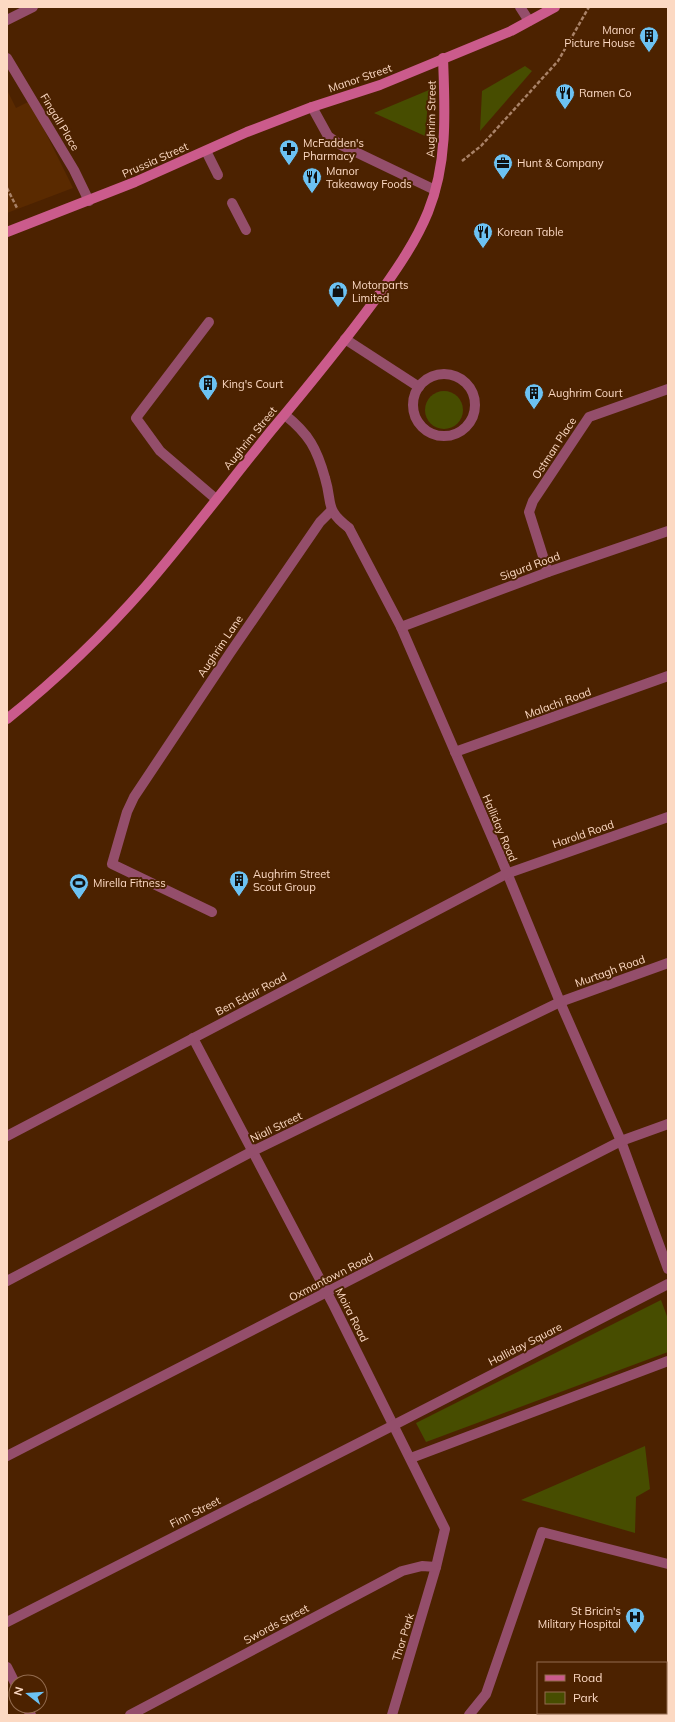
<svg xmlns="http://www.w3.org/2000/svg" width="675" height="1722" font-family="Mulish,sans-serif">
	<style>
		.built { fill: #5a2a00 }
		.green { fill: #474d00 }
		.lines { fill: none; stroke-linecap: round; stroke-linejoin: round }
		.path { stroke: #a98267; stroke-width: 2.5; stroke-dasharray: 4 2; stroke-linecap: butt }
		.lane { stroke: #944e6b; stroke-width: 10 }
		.street { stroke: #944e6b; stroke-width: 10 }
		.secondary { stroke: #cb5b8c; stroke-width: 10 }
		.labels { text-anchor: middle; stroke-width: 4; stroke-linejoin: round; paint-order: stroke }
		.poi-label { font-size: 11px; fill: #fcd9c3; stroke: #4c2200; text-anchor: start }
		.street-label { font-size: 11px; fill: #fcd9c3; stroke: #4c2200 }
	</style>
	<rect width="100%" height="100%" fill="#4c2200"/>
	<polygon class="built" points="7,90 16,108 30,101 73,188 7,213"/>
	<g class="green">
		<polygon points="525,66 532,71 480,131 482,91"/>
		<polygon points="429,90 425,136 374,113"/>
		<circle cx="444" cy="410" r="19"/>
		<polygon points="661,1300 668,1319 668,1352 426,1442 416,1423"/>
		<polygon points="645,1446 650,1489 636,1497 635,1533 521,1500"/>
	</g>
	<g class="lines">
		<g class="path">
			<polyline points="462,161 481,146 558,61 589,7"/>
			<polyline points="7,188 17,208"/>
		</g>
		<g class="lane">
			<polyline points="520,7 529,21"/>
			<polyline points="206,151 218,175"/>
			<polyline points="232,203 246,230"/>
			<polyline points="209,322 136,418 160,451 216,499"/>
			<polyline points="345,339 419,387"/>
			<circle cx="444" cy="405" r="31"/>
			<path d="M285 415C309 434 317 449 325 478 333 504 324 509 349 528"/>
			<polyline points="212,912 112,864 127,812 134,797 230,653 320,522 331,511"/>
			<polyline points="469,1715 486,1694 542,1532 668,1564"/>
		</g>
		<g class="street">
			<polyline points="7,20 33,7"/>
			<polyline points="7,58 74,170 89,201"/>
			<polyline points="312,107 328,136 339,144 435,190"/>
			<polyline points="349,528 401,627 501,858 560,1002 621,1141 668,1269"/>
			<polyline points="548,572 529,512 533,501 589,417 668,389"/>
			<polyline points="401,627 548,572 668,531"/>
			<polyline points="455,752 668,676"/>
			<polyline points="193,1038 334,1306 445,1529 436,1567 392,1715"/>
			<polyline points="7,1136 506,874 668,817"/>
			<polyline points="7,1281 253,1151 560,1002 668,963"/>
			<polyline points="7,1456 621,1141 668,1124"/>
			<polyline points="411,1458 668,1361"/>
			<polyline points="7,1622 394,1425 668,1284"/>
			<polyline points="7,1667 16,1685"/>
			<polyline points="26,1706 31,1715"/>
			<polyline points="130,1715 402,1571 422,1566 436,1567"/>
		</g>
		<g class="secondary">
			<polyline points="7,232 135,182 247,132 312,107 380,85 511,31 555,7"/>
			<path d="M7 719C57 679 104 634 146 586 189 536 229 483 270 432 306 389 342 345 375 300 394 273 415 244 428 212 448 163 445 110 443 58"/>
		</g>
	</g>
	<defs>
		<g id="building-pin" transform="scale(1)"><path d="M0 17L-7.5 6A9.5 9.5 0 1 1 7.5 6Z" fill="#6cc2f3" stroke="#4c2200"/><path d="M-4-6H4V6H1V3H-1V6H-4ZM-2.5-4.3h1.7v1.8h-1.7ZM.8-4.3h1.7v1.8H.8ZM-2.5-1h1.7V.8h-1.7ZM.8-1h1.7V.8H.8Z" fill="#111"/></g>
		<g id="restaurant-pin" transform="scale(1)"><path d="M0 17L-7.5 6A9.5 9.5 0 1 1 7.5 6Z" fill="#6cc2f3" stroke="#4c2200"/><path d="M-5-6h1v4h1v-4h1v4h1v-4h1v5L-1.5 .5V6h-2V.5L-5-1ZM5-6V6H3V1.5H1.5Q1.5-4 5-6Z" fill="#111"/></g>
		<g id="pharmacy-pin" transform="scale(1)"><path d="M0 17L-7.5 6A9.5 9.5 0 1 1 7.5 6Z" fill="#6cc2f3" stroke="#4c2200"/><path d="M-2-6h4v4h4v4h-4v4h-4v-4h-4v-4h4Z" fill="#111"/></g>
		<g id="office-pin" transform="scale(1)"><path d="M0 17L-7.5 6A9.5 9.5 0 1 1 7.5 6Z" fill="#6cc2f3" stroke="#4c2200"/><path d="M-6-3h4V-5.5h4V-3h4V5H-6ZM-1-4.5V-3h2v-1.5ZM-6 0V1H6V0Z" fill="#111"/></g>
		<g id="shop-pin" transform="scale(1)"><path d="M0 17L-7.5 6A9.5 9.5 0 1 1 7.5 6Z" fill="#6cc2f3" stroke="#4c2200"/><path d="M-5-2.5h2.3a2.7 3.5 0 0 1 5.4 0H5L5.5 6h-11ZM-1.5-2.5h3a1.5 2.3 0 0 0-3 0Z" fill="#111"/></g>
		<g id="stadium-pin" transform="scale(1)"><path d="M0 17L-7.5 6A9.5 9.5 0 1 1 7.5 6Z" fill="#6cc2f3" stroke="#4c2200"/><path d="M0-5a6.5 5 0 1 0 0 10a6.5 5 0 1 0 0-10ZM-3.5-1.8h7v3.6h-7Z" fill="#111"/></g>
		<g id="hospital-pin" transform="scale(1)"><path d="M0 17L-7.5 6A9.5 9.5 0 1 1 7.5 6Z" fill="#6cc2f3" stroke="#4c2200"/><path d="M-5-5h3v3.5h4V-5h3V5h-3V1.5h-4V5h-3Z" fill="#111"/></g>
	</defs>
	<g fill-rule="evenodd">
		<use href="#building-pin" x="649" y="36"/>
		<use href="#restaurant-pin" x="565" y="93"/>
		<use href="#pharmacy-pin" x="289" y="149"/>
		<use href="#office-pin" x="503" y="163"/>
		<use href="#restaurant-pin" x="312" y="177"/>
		<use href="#restaurant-pin" x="483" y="232"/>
		<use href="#shop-pin" x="338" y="291"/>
		<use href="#building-pin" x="208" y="384"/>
		<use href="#building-pin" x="534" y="393"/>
		<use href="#building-pin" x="239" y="880"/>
		<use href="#stadium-pin" x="79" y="883"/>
		<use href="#hospital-pin" x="635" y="1617"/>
	</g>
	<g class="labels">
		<g class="poi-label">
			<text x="635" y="34" text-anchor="end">Manor<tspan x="635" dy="13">Picture House</tspan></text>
			<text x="579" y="97">Ramen Co</text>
			<text x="303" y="147">McFadden's<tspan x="303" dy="13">Pharmacy</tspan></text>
			<text x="517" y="167">Hunt &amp; Company</text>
			<text x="326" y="175">Manor<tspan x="326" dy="13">Takeaway Foods</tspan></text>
			<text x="497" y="236">Korean Table</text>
			<text x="352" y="289">Motorparts<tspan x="352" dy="13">Limited</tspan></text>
			<text x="222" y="388">King's Court</text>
			<text x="548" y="397">Aughrim Court</text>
			<text x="253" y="878">Aughrim Street<tspan x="253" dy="13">Scout Group</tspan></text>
			<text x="93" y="887">Mirella Fitness</text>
			<text x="621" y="1615" text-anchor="end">St Bricin's<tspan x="621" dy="13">Military Hospital</tspan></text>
		</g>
		<g class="street-label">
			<text transform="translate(360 78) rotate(-19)" y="4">Manor Street</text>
			<text transform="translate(431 119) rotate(-89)" y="4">Aughrim Street</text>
			<text transform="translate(60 122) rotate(59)" y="4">Fingall Place</text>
			<text transform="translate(155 160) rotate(-24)" y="4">Prussia Street</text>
			<text transform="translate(250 438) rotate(-51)" y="4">Aughrim Street</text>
			<text transform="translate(554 448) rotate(-57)" y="4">Ostman Place</text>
			<text transform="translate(530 566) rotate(-20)" y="4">Sigurd Road</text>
			<text transform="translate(220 646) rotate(-56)" y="4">Aughrim Lane</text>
			<text transform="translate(558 703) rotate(-20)" y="4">Malachi Road</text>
			<text transform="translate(500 828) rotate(67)" y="4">Halliday Road</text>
			<text transform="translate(583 834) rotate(-19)" y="4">Harold Road</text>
			<text transform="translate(610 971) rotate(-20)" y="4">Murtagh Road</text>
			<text transform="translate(251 994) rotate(-28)" y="4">Ben Edair Road</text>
			<text transform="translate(276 1127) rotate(-26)" y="4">Niall Street</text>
			<text transform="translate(331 1277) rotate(-27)" y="4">Oxmantown Road</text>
			<text transform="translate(352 1315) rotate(63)" y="4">Moira Road</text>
			<text transform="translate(525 1344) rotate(-27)" y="4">Halliday Square</text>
			<text transform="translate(195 1512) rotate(-27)" y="4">Finn Street</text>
			<text transform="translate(276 1624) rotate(-28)" y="4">Swords Street</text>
			<text transform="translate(403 1637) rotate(-73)" y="4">Thor Park</text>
		</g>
	</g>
	<rect width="675" height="1722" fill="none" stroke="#fcd9c3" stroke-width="16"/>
	<rect x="537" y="1662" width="130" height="52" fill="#4c2200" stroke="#926b4e"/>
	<rect x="545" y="1675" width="20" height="6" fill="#cb5b8c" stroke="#926b4e"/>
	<text x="573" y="1682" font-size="12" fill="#fcd9c3">Road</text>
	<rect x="545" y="1692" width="20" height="12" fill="#474d00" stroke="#926b4e"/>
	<text x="573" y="1702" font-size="12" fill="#fcd9c3">Park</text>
	<g transform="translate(28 1694) rotate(287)"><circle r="19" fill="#4c2200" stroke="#926b4e"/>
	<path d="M0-3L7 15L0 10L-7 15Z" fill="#6cc2f3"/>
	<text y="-6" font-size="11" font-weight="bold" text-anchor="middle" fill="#fcd9c3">N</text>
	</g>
</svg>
